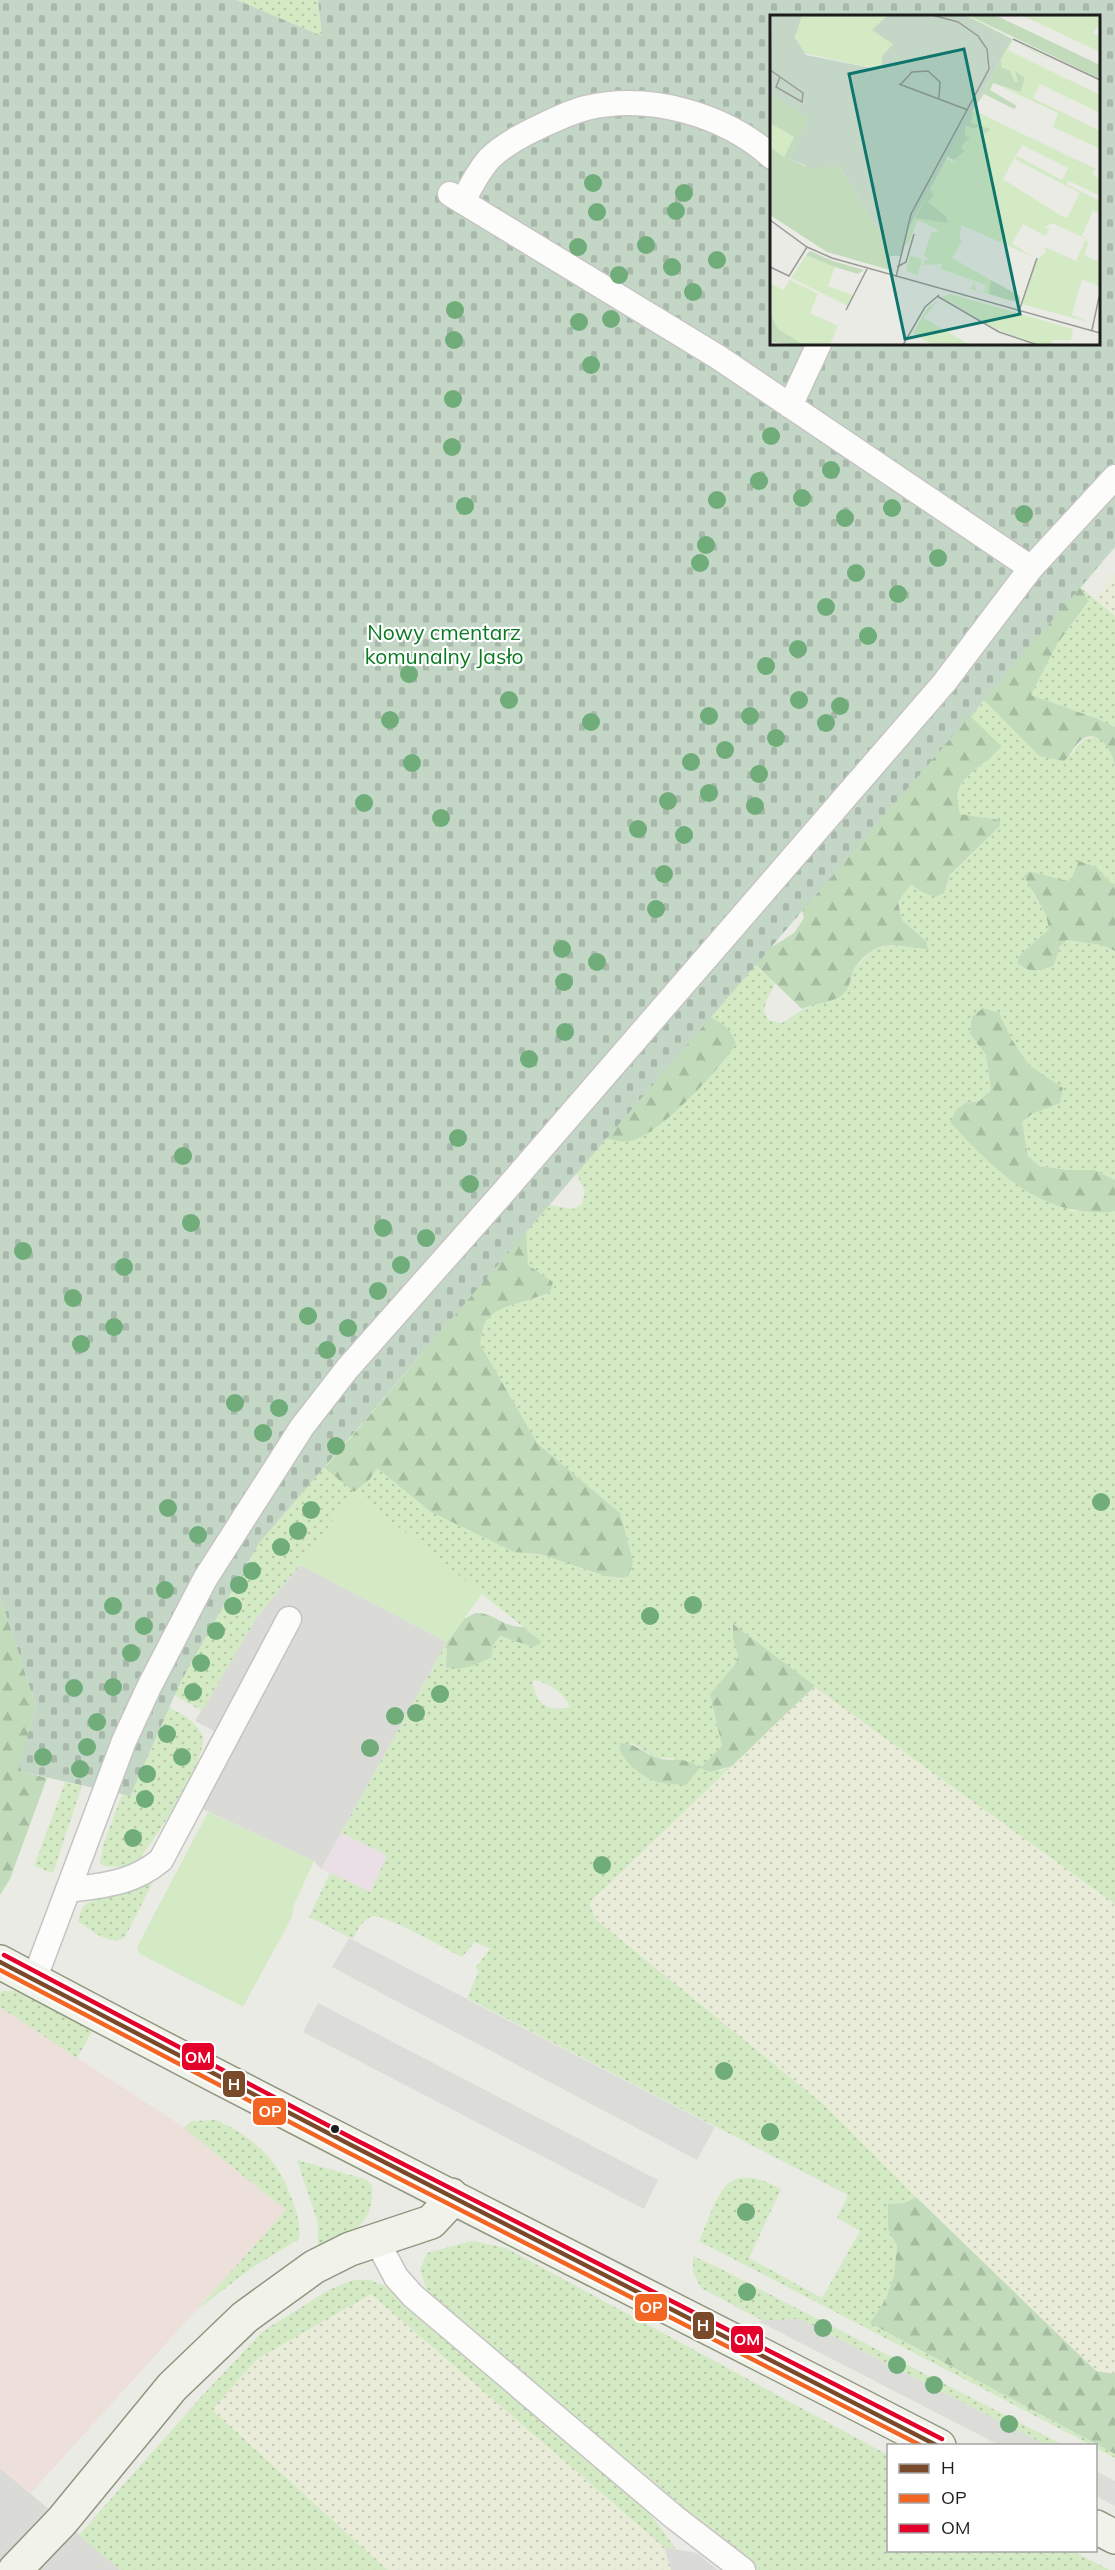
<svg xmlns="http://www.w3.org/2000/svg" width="1115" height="2570" font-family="Mulish,sans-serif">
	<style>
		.residential { fill: #dadad7 }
		.commercial { fill: #ede0db }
		.industrial { fill: #e9dfe4 }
		.farmland { fill: url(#farmland-dots) }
		.grass { fill: url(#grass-dots); fill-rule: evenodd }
		.forest { fill: url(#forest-firs) }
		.cemetery { fill: url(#cemetery-stones); fill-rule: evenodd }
		.garden { fill: #d3eac4 }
		.parking { fill: #dcdcd9 }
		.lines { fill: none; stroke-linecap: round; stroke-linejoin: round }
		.lane-casing { stroke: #c4c4c2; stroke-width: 27 }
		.secondary-casing { stroke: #90967e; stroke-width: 36 }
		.lane { stroke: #fcfcfb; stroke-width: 24 }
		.secondary { stroke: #f1f3ea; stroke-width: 33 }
		.bus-1-casing { stroke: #fff; stroke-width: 9 }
		.bus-2-casing { stroke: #fff; stroke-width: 9 }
		.bus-3-casing { stroke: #fff; stroke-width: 9 }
		.bus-1 { stroke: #7a4b2a; stroke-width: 4.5 }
		.bus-2 { stroke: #f26522; stroke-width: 4.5 }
		.bus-3 { stroke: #e4002b; stroke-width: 4.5 }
		.tree { fill: #70ad7b }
		.bus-dot { fill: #1d1d1d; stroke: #fff; stroke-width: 2 }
		.labels { text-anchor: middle; stroke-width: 4.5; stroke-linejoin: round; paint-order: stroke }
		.park-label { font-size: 21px; fill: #0b7b23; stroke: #fff }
		.inset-road { fill: none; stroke: #999996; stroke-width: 1.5 }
		.view { fill: #0f766e; fill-opacity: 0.15; stroke: #0f766e; stroke-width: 3 }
		.inset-edge { fill: none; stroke: #1d1d1d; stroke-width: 3 }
		.line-badge { stroke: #fff; stroke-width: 2 }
		.badge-label { font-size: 16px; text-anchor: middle; font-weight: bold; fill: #fff }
	</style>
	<defs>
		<pattern id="farmland-dots" width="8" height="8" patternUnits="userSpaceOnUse" patternTransform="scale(1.5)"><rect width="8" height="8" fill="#e9ecd9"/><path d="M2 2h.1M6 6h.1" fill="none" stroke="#c7caba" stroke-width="1.8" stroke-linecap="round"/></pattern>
		<pattern id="grass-dots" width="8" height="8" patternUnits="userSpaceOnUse" patternTransform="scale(1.5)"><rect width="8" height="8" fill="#d3eac4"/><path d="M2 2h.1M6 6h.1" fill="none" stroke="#b5c8a8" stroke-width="1.8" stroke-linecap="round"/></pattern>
		<pattern id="forest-firs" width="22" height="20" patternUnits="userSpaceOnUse" patternTransform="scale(1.5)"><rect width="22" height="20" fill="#c2dbbb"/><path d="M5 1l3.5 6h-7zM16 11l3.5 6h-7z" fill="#a6bca0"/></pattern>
		<pattern id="cemetery-stones" width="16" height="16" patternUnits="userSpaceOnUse" patternTransform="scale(1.5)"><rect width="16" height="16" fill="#c4d7c7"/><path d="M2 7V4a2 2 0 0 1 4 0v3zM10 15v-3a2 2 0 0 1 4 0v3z" fill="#a8b8aa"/></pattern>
	</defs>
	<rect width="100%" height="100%" fill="#ebebe6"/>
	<g class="residential">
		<polygon points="300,1565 447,1642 321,1869 314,1861 179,1798 214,1731 195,1721 257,1617"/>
		<polygon points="0,2468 94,2547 120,2570 0,2570"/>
		<polygon points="664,2547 697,2553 718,2570 671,2570"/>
	</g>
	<polygon class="commercial" points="0,2007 191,2132 287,2210 30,2494 0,2468"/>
	<polygon class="industrial" points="341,1833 387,1855 371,1892 321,1869"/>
	<g class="farmland">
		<polygon points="1115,573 1115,616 1094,599"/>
		<polygon points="815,1686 1115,1904 1115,2374 1096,2371 916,2197 823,2104 595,1919 591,1912 591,1902"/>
		<polygon points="371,2294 664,2547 671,2570 387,2570 211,2410 257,2359"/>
	</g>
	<g class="grass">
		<polygon points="237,0 318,0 322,36"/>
		<polygon points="1073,548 1102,563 1081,588 1115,616 1115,727 1098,719 1031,695 1057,644 1089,602 1080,588"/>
		<path d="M985 700 1039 756 1072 755C1087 725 1111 736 1115 766V887L1096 867 1079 862 1070 881 1056 880 1039 873 1032 892 1046 915 1049 929 1020 955 1017 963 1054 965 1060 946 1067 940 1101 945 1115 951V1180L1095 1170H1068L1039 1166 1028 1156 1022 1122 1032 1114 1060 1103 1063 1088 1029 1065 1012 1040 999 1014 970 1034 986 1055 991 1090 979 1101 965 1103 1071 1211H1115V1904L791 1670 734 1625C732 1639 737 1642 738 1654 739 1668 719 1684 710 1694L722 1746 720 1771 732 1766 591 1901 590 1906 595 1919 823 2104 916 2197 905 2203 888 2205V2229L897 2246 894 2275 886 2299 870 2323 1115 2454V2458L1096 2448V2446L1091 2445 699 2241C719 2197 722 2157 781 2189L749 2258 822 2298 860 2231 837 2218 848 2195 467 1998 479 1971 476 1967 490 1949 475 1942 462 1957C446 1949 389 1917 375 1916 364 1916 357 1931 353 1939L309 1917 330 1873 371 1892 387 1855 341 1833 447 1642 446 1667 462 1668 490 1658 493 1645 499 1636 533 1647 541 1641 354 1492 300 1565 257 1617 202 1711 172 1694 251 1539 755 964 775 984 766 1001 764 1012 768 1020 782 1023 813 1003 827 1002 845 992 855 968 873 949 896 943 919 948 926 941 902 920 898 902 911 884 922 892 944 893 950 876 1000 826V820L959 814C954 792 964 772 985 764L971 716ZM724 1061 673 1113 607 1138 631 1110ZM576 1173 585 1191 582 1204 573 1209 549 1205ZM527 1255 528 1266 542 1274 550 1292C531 1302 491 1305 484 1325 482 1331 481 1338 480 1344L537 1443 620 1513 633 1561 624 1578 605 1576 540 1554 514 1552 431 1512 377 1468H326L409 1368ZM535 1680C551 1684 565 1693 570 1708 545 1710 539 1707 532 1682ZM631 1743 657 1758H675L657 1782 637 1770 623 1757Z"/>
		<path d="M162 1705C175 1709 197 1721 202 1735 210 1757 152 1845 135 1864L130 1868 104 1866 100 1863 103 1845 128 1779Z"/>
		<polygon points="65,1782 82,1786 53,1873 34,1866"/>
		<path d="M155 1878 125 1937C111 1948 91 1929 78 1922L82 1908 87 1903Z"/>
		<polygon points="4,1991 15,1991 93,2030 77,2058 0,2007 0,1993"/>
		<path d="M217 2120C257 2140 278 2159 293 2202 297 2213 301 2227 299 2239L250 2269 197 2310 286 2210 184 2128 192 2121Z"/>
		<path d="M297 2160 365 2179 372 2185C376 2226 349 2234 318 2249V2223Z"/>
		<polygon points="472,2241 506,2248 888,2455 888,2550 1072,2551 1110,2570 758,2570 427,2291 420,2269 427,2253"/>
		<polygon points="693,2256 717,2267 1063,2445 1046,2445 800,2319 763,2321 701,2288 693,2272"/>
		<polygon points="353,2280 369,2280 388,2287 643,2504 676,2549 664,2547 371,2294 257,2359 212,2410 387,2570 120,2570 79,2535 201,2397 263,2331 329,2290"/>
	</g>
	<g class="forest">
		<path d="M1055 586 1080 588 1089 601 1057 644 1031 695 1098 719 1115 727V766C1113 750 1096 725 1079 742 1073 748 1071 755 1064 761L1039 756 984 700 971 717 1001 746C984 771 948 774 960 814L1000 820V826L950 875 944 893 935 897 922 892 911 884 898 902 902 920 926 941 928 949C895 947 881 935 856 966 851 973 851 985 845 992 835 1004 815 1002 802 1009L755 964 770 948 794 933 804 918 798 895Z"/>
		<path d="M1079 861 1096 867 1115 887V951L1101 945 1067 940 1060 946 1054 965C1040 972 1030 973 1017 963L1020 955 1049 929 1046 915 1024 876 1029 872C1044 873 1055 880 1070 881Z"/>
		<path d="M983 1008 999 1013 1012 1040 1029 1065 1063 1088 1060 1103 1032 1114 1022 1122 1028 1156 1039 1166 1068 1170H1095L1115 1180V1211C1108 1213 1100 1212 1092 1212 1031 1209 989 1164 950 1122L956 1110 965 1103 979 1101 991 1090 986 1055 970 1034 972 1017Z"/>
		<path d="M710 1017C724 1024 731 1029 736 1044 718 1071 665 1129 634 1140 624 1143 616 1141 607 1138L631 1110 694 1018Z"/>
		<path d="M526 1231 528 1265 553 1282 550 1292C531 1302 491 1305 484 1325 482 1331 481 1338 480 1344L537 1443 620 1513 633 1561 630 1573 624 1578 605 1576 540 1554 514 1552 431 1512 377 1468 370 1479 354 1492 325 1468Z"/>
		<polygon points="0,1596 36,1706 19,1771 47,1778 10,1879 0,1895"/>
		<path d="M475 1613C493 1612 504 1628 523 1627L541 1641 540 1644 533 1647 500 1636 493 1645 491 1658C477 1663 460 1673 446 1667L447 1642 464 1619Z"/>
		<path d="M733 1624 815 1686 732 1766 710 1772 700 1768 686 1785C677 1784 666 1784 657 1782 643 1777 617 1759 620 1743 635 1743 642 1752 655 1757 672 1764 681 1754 700 1768L722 1746 710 1694 735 1665 738 1655 733 1639Z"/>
		<polygon points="916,2197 1096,2371 1115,2374 1115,2454 870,2323 886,2299 894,2275 897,2246 888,2229 888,2204 905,2203"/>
	</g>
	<path class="cemetery" d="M0 0H237L322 36 318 0H1115V547L259 1543 181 1681 130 1796 18 1771 36 1706 0 1596ZM772 16H1098V344H772Z"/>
	<g class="garden">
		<polygon points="354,1492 482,1594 447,1642 300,1565"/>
		<polygon points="208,1812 314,1861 293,1907 292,1917 243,2007 140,1954 137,1947"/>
	</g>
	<g class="parking">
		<polygon points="349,1938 715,2127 697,2160 332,1967"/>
		<polygon points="318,2003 658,2180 644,2209 303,2032"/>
		<polygon points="800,2319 1046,2445 999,2445 758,2321"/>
		<polygon points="1096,2471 1115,2481 1115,2506 1096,2496"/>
	</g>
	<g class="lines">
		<g class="lane-casing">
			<g id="lane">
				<polyline points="450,194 718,357 1031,568"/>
				<path d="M463 202C470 187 478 172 489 159 503 145 522 135 539 127 554 120 570 112 586 108 649 93 724 114 772 157"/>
				<polyline points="790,406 819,344"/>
				<path d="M68 1890C104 1885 132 1884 161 1860L289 1619"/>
				<polyline points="34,1980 124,1741 149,1687 205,1579 302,1427 347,1369 501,1195 944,683 1031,568 1115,477"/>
				<polyline points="376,2239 396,2277 413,2296 674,2517 743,2570"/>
			</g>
		</g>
		<g class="secondary-casing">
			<g id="secondary">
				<path d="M0 1962C310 2128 626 2284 939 2446"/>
				<polyline points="1096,2527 1115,2537"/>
				<polyline points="15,2570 62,2521 172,2387 245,2317 314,2267 350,2249 431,2222 446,2206 451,2195"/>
			</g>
		</g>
		<use href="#lane" class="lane"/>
		<use href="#secondary" class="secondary"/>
		<g class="bus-1-casing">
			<polyline id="bus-1" points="0,1962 351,2145 938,2446"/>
		</g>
		<g class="bus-2-casing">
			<polyline id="bus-2" points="0,1970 347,2152 922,2446"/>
		</g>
		<g class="bus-3-casing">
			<polyline id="bus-3" points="4,1955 354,2139 942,2439"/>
		</g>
		<use href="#bus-1" class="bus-1"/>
		<use href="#bus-2" class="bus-2"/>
		<use href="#bus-3" class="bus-3"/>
	</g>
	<g class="tree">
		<circle cx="593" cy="183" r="9"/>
		<circle cx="684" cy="193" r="9"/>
		<circle cx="676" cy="211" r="9"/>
		<circle cx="597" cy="212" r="9"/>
		<circle cx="646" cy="245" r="9"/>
		<circle cx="578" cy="247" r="9"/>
		<circle cx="717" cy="260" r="9"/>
		<circle cx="672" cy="267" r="9"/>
		<circle cx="619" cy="275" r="9"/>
		<circle cx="693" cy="292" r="9"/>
		<circle cx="455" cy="310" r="9"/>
		<circle cx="611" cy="319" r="9"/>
		<circle cx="579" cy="322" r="9"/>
		<circle cx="454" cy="340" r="9"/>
		<circle cx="591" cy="365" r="9"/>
		<circle cx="453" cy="399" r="9"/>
		<circle cx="771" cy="436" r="9"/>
		<circle cx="452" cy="447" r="9"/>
		<circle cx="831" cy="470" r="9"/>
		<circle cx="759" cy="481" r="9"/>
		<circle cx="802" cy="498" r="9"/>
		<circle cx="717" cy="500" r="9"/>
		<circle cx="465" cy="506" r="9"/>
		<circle cx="892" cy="508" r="9"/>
		<circle cx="1024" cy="514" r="9"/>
		<circle cx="845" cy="518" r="9"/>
		<circle cx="706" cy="545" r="9"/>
		<circle cx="938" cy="558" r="9"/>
		<circle cx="700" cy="563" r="9"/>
		<circle cx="856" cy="573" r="9"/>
		<circle cx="898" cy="594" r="9"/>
		<circle cx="826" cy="607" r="9"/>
		<circle cx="868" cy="636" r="9"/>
		<circle cx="798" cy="649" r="9"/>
		<circle cx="766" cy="666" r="9"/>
		<circle cx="409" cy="674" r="9"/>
		<circle cx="509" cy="700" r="9"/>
		<circle cx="799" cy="700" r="9"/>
		<circle cx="840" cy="706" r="9"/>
		<circle cx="709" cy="716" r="9"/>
		<circle cx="750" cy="716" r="9"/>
		<circle cx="390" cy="720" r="9"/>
		<circle cx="591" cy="722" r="9"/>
		<circle cx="826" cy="723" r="9"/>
		<circle cx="776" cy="738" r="9"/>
		<circle cx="725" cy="750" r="9"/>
		<circle cx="691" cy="762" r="9"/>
		<circle cx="412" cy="763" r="9"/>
		<circle cx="759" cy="774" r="9"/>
		<circle cx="709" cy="793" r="9"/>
		<circle cx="668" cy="801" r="9"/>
		<circle cx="364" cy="803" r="9"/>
		<circle cx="755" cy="806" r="9"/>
		<circle cx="441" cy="818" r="9"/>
		<circle cx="638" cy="829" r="9"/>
		<circle cx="684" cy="835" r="9"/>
		<circle cx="664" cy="874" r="9"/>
		<circle cx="656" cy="909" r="9"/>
		<circle cx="562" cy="949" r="9"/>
		<circle cx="597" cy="962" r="9"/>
		<circle cx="564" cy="982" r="9"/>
		<circle cx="565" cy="1032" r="9"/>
		<circle cx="529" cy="1059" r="9"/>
		<circle cx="458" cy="1138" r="9"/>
		<circle cx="183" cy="1156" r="9"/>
		<circle cx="470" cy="1184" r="9"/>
		<circle cx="191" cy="1223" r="9"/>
		<circle cx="383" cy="1228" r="9"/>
		<circle cx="426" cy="1238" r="9"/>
		<circle cx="23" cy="1251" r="9"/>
		<circle cx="401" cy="1265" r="9"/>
		<circle cx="124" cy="1267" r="9"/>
		<circle cx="378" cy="1291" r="9"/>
		<circle cx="73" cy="1298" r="9"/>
		<circle cx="308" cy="1316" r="9"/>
		<circle cx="114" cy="1327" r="9"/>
		<circle cx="348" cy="1328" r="9"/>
		<circle cx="81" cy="1344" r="9"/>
		<circle cx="327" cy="1350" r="9"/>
		<circle cx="235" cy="1403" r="9"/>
		<circle cx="279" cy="1408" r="9"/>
		<circle cx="263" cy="1433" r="9"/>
		<circle cx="336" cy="1446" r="9"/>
		<circle cx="1101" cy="1502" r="9"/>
		<circle cx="168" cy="1508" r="9"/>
		<circle cx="311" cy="1510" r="9"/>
		<circle cx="298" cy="1531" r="9"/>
		<circle cx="198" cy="1535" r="9"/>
		<circle cx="281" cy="1547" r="9"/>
		<circle cx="252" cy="1571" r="9"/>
		<circle cx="239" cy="1585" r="9"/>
		<circle cx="165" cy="1590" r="9"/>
		<circle cx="693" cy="1605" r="9"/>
		<circle cx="113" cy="1606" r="9"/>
		<circle cx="233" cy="1606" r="9"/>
		<circle cx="650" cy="1616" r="9"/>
		<circle cx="144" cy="1626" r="9"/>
		<circle cx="216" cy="1631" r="9"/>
		<circle cx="131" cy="1653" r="9"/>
		<circle cx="201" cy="1663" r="9"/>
		<circle cx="113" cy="1687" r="9"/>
		<circle cx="74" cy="1688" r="9"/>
		<circle cx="193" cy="1692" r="9"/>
		<circle cx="440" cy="1694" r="9"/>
		<circle cx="416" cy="1713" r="9"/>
		<circle cx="395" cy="1716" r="9"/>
		<circle cx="97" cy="1722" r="9"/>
		<circle cx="167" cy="1734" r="9"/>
		<circle cx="87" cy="1747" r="9"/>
		<circle cx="370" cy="1748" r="9"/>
		<circle cx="43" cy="1757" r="9"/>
		<circle cx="182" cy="1757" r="9"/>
		<circle cx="80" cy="1769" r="9"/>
		<circle cx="147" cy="1774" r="9"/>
		<circle cx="145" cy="1799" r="9"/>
		<circle cx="133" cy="1838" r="9"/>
		<circle cx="602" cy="1865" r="9"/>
		<circle cx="724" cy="2071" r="9"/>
		<circle cx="770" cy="2132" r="9"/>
		<circle cx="746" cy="2212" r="9"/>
		<circle cx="747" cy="2292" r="9"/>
		<circle cx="823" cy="2328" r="9"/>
		<circle cx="897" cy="2365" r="9"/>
		<circle cx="934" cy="2385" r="9"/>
		<circle cx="1009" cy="2424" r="9"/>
	</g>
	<circle class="bus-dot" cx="335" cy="2129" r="5"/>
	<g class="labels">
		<g class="park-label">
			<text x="444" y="640">Nowy cmentarz<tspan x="444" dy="24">komunalny Jasło</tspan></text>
		</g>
	</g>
	<g transform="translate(770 15)">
		<rect width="330" height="330" fill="#ebebe6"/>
		<path d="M32 0H118L106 13 123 29 115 37 113 55 33 38 25 19ZM192 0H198L281 45 330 65 269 40 243 25 238 35 330 80V98L270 69 263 83 330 116V134L283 112 288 98 223 68 249 77 255 64 245 56 248 67H244L240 56 231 52V46L203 95 330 156 324 155 322 159 330 164V181L299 166 296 169 330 186V199L306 188 297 203 310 178 245 144 247 141 292 165 298 153 252 130 233 164 287 198 284 206 325 228 282 208 274 213 279 214 276 221 253 209 242 229 268 244 275 238V232L330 257V272L312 264 302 300 322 308 252 289 266 243 191 210 190 225H193L182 243 221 265 220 279 250 288 200 274 205 267 206 275 214 277 216 270 171 254 172 249 153 250 154 245H159L154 240 161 218 170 216 148 205 137 231 133 229 145 196 174 142 182 147 195 136 191 132 200 122 195 121 196 109 203 114 210 111 215 119 221 114 200 108 203 96 195 103 220 49 224 53V45L229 46 238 27 225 16 218 13 211 17 213 11ZM160 175 164 180 158 187 176 201 178 208 145 203ZM251 0H330V9L323 18 330 21V37ZM0 108 24 122 14 142 0 132ZM36 240 65 252 58 271 83 280 78 291 21 263ZM20 265 48 279 40 298 68 311 60 330H34L8 314 0 298V268L13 275ZM180 279 303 314 301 325H284L280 330H270L228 315 172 282ZM167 286 204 307 167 287 154 303 200 330H163L143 318 157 293Z" fill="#d3eac4" fill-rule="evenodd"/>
		<path d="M198 0H225L330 50 328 63ZM231 45V52L240 56 245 67H248L245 56 255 63 250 77 223 68 220 75 247 91 244 94 214 79 205 92ZM0 79 39 103 19 144 35 151H69L120 234V255L57 237 0 200V132L14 142 24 122 0 108ZM200 96 204 97 201 108 221 114 215 119 210 111 203 114 196 110 195 121 200 122 191 132 195 136 184 145 178 142 180 131ZM160 174 164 180 158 187 176 201 178 208 145 203ZM40 236 63 246 94 255 88 259 65 252 36 240ZM221 265 250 281V288L219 279ZM0 298 8 314 34 330 0 327Z" fill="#c2dbbb"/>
		<path d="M2 0H32L25 22 36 40 112 55V41L123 29 102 15 118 0H194L242 24 139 212 132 241H120V234L69 151 42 153 19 144 38 103 0 79Z" fill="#c4d7c7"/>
		<path d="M306 188 323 196 312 221 283 206 287 198 297 203ZM315 225 319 227 314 240 330 247V257L306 246ZM140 241 152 244 148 260 136 256Z" fill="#d3eac4"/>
		<path class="inset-road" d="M243 24 330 65M0 55 3 57 33 78 32 87 6 72 10 62M129 69 198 95M131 69 142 57 158 56 170 67 169 83M0 205 37 232 62 243 330 318M0 252 19 261 37 232M127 252 136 247 144 219M126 262 141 199 219 54 217 34 208 21 188 7 162 0M167 281 229 317 268 330M76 295 97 254M249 296 267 243M322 315 329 282M133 330 155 292 169 280"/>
		<path class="view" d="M194 34 250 299 135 324 79 59Z"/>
		<rect width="330" height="330" class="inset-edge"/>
	</g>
	<g class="line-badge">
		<rect x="181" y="2042" width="34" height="29" rx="6" fill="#e4002b"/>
		<rect x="222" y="2070" width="24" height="28" rx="6" fill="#7a4b2a"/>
		<rect x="252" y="2097" width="35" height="29" rx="6" fill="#f26522"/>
		<rect x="634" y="2293" width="34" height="29" rx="6" fill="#f26522"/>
		<rect x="692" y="2311" width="23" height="29" rx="6" fill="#7a4b2a"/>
		<rect x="730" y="2325" width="34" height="29" rx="6" fill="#e4002b"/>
	</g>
	<g class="badge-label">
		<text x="198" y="2063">OM</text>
		<text x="234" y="2090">H</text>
		<text x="270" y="2117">OP</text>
		<text x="651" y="2313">OP</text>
		<text x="703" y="2331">H</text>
		<text x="747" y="2345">OM</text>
	</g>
	<rect x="887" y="2444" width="210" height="108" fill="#ffffff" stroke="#a5a5a5" stroke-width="1.5"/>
	<rect x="899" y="2464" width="30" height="9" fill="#7a4b2a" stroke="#a5a5a5" stroke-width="1.5"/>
	<text x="941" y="2474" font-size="18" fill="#1d1d1d">H</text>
	<rect x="899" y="2494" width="30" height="9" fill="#f26522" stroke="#a5a5a5" stroke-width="1.5"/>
	<text x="941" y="2504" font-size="18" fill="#1d1d1d">OP</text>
	<rect x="899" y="2524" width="30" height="9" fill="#e4002b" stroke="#a5a5a5" stroke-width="1.5"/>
	<text x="941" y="2534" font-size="18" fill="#1d1d1d">OM</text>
</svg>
